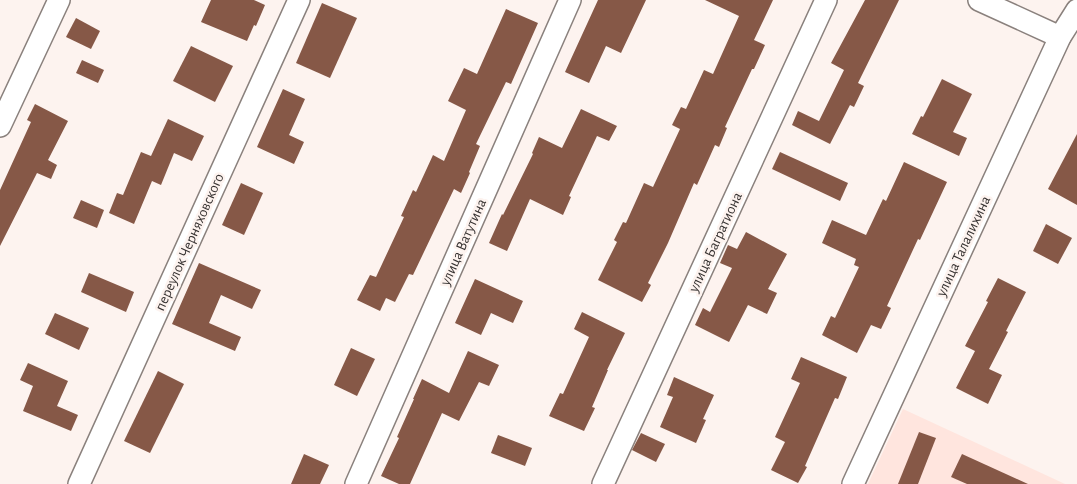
<svg xmlns="http://www.w3.org/2000/svg" width="1077" height="484" font-family="'Alegreya Sans',sans-serif">
	<style>
		.industrial { fill: #ffe5de }
		.building { fill: #865847 }
		.lines { fill: none; stroke-linecap: round; stroke-linejoin: round }
		.minor-casing { stroke: #8a817d; stroke-width: 24 }
		.minor { stroke: #fff; stroke-width: 21 }
		.labels { text-anchor: middle; stroke-width: 5; stroke-linejoin: round; paint-order: stroke }
		.street-label { font-size: 15px; fill: #363231; stroke: #fdf3ef }
	</style>
	<rect width="100%" height="100%" fill="#fdf3ef"/>
	<polygon class="industrial" points="903,409 1065,484 868,484"/>
	<g class="building">
		<polygon points="211,0 254,0 265,5 256,26 254,25 247,41 201,22"/>
		<polygon points="598,0 646,0 621,53 606,46 589,83 565,72"/>
		<polygon points="705,0 773,0 754,40 765,45 754,69 752,69 725,127 727,128 719,147 715,145 697,185 694,183 668,243 648,283 651,285 642,302 598,280 617,242 614,240 623,222 626,223 644,183 653,187 680,129 672,125 681,107 686,109 704,70 713,74 739,16"/>
		<polygon points="865,0 899,0 858,83 864,86 854,107 850,105 830,144 792,125 798,111 819,121 844,70 831,63"/>
		<polygon points="322,3 357,18 330,78 296,63"/>
		<polygon points="506,9 538,23 511,84 506,82 476,144 480,146 469,172 470,173 461,193 454,189 413,275 409,274 395,302 386,298 380,311 357,300 370,275 376,277 404,217 401,216 413,190 416,192 433,155 444,161 466,110 448,101 464,68 477,74"/>
		<polygon points="76,18 100,31 91,49 66,37"/>
		<polygon points="191,46 233,66 215,102 173,81"/>
		<polygon points="82,60 104,70 98,83 76,73"/>
		<polygon points="942,79 972,94 953,132 967,138 959,156 912,134 921,116 923,117"/>
		<polygon points="283,89 305,99 289,135 304,142 294,164 257,147"/>
		<polygon points="35,104 68,121 48,160 57,165 51,179 37,173 0,246 0,190 31,122 27,120"/>
		<polygon points="581,109 617,126 609,141 597,136 569,196 571,197 563,215 530,199 507,251 489,243 502,214 503,215 533,154 532,153 539,137 562,148"/>
		<polygon points="168,119 204,136 192,161 174,153 161,185 152,181 134,224 109,213 117,193 123,195 141,152 151,156"/>
		<polygon points="1077,134 1077,205 1048,189"/>
		<polygon points="780,152 848,183 840,201 772,169"/>
		<polygon points="904,162 947,182 920,240 918,239 887,306 891,308 881,329 871,325 857,353 822,335 831,316 835,318 859,267 854,265 856,259 822,243 832,220 866,235 883,199 886,201"/>
		<polygon points="241,183 263,193 244,235 222,225"/>
		<polygon points="81,200 104,210 97,228 73,218"/>
		<polygon points="1046,224 1072,238 1058,264 1033,251"/>
		<polygon points="746,232 787,254 768,289 777,293 767,314 748,305 729,342 695,325 703,308 710,312 732,268 720,263 728,245 737,249"/>
		<polygon points="199,263 261,290 252,309 221,295 209,323 241,337 235,351 172,324"/>
		<polygon points="89,273 134,292 126,312 81,292"/>
		<polygon points="998,278 1026,292 1006,331 1008,332 989,369 1002,375 988,404 956,388 975,351 965,346 988,302 986,301"/>
		<polygon points="475,279 523,301 513,323 491,313 481,335 455,323"/>
		<polygon points="582,312 625,333 607,370 608,370 592,407 595,408 584,431 549,416 560,393 563,394 589,337 574,329"/>
		<polygon points="55,313 89,328 79,350 45,334"/>
		<polygon points="351,348 375,359 357,396 334,385"/>
		<polygon points="468,351 499,365 489,386 479,382 459,421 442,413 410,484 399,484 381,476 399,438 397,437 414,399 413,399 422,379 449,393"/>
		<polygon points="801,357 847,377 838,399 835,398 805,466 807,467 798,483 771,470 785,442 775,437 800,383 791,379"/>
		<polygon points="28,363 68,381 57,406 78,415 71,431 23,411 33,386 20,380"/>
		<polygon points="158,371 184,384 150,453 124,441"/>
		<polygon points="674,377 714,395 703,419 706,420 696,443 660,427 673,397 667,395"/>
		<polygon points="919,432 936,438 918,484 898,484"/>
		<polygon points="641,433 665,444 656,462 632,450"/>
		<polygon points="498,435 532,448 525,466 491,453"/>
		<polygon points="304,454 329,465 320,484 291,484"/>
		<polygon points="962,454 1028,484 967,484 951,477"/>
	</g>
	<g class="lines">
		<g class="minor-casing">
			<g id="minor">
				<polyline points="979,0 1060,37"/>
				<polyline points="0,126 59,0"/>
				<polyline points="79,484 299,0"/>
				<polyline points="356,484 570,0"/>
				<polyline points="603,484 826,0"/>
				<polyline points="853,484 1060,37 1077,10"/>
			</g>
		</g>
		<use href="#minor" class="minor"/>
	</g>
	<g class="labels">
		<g class="street-label">
			<text transform="translate(189 242) rotate(-66)" y="5">переулок Черняховского</text>
			<text transform="translate(463 242) rotate(-66)" y="5">улица Ватутина</text>
			<text transform="translate(715 242) rotate(-65)" y="5">улица Багратиона</text>
			<text transform="translate(963 246) rotate(-65)" y="5">улица Талалихина</text>
		</g>
	</g>
</svg>
